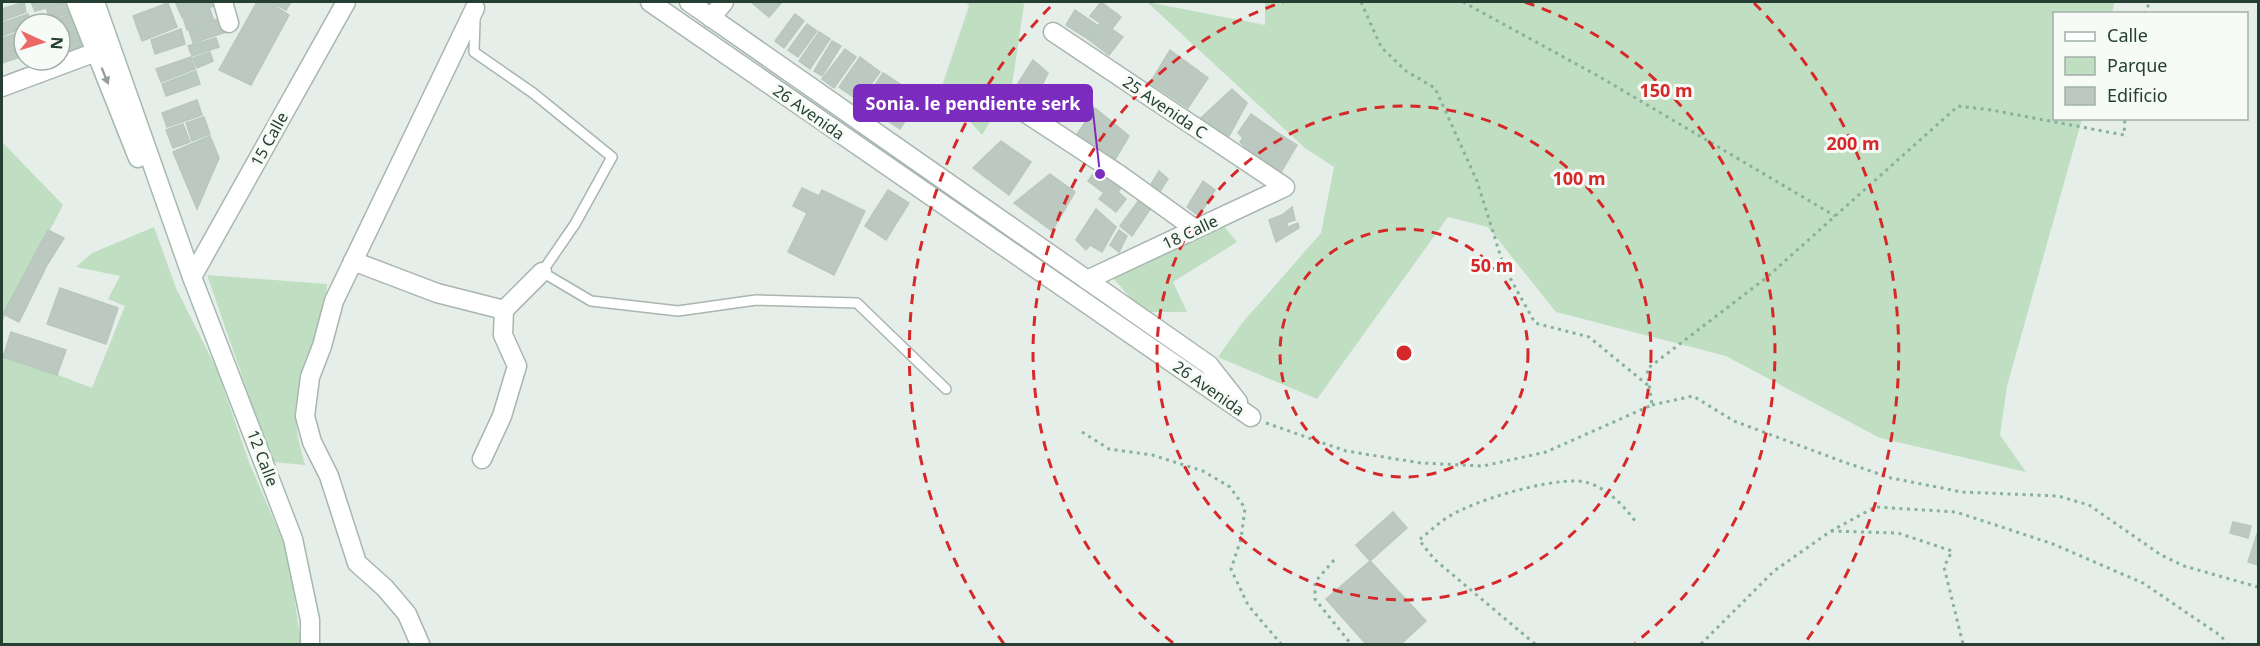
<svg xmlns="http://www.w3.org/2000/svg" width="2260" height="646" font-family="'Noto Sans',sans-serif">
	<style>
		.green { fill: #c0dec1 }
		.building { fill: #bbc9c1; stroke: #b9c8be; stroke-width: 1.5 }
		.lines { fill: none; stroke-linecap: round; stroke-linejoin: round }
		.lane-casing { stroke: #a8b6af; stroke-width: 12 }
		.street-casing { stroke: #a8b6af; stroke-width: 21 }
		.secondary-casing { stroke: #a5baae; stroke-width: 21 }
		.path { stroke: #88b19a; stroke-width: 3; stroke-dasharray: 3 4.5; stroke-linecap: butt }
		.lane { stroke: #fff; stroke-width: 9 }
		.street { stroke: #fff; stroke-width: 18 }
		.secondary { stroke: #fff; stroke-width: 18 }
		.oneway { fill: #92a099 }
		.ring { fill: none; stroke: #d62828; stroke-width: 3; stroke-dasharray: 10 8 }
		.labels { text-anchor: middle; stroke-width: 6; stroke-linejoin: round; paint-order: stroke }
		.street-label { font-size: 16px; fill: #254033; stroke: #f7fbf8 }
		.centre { fill: #d62828; stroke: #f7fbf8; stroke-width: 3 }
		.ring-label { font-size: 18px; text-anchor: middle; font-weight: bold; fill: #d62828; stroke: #f7fbf8; stroke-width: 6; stroke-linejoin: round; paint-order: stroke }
		.leader { fill: none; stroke: #7b2cbf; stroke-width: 2 }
		.callout-dot { fill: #7b2cbf; stroke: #f7fbf8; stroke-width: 2 }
		.callout { fill: #7b2cbf; stroke: #7b2cbf; stroke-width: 2 }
		.callout-label { font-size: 18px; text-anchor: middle; font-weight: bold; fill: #fff }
	</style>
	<rect width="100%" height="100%" fill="#e6eee9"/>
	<g class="green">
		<polygon points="966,2 1023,2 1024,5 1012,85 982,135 941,89 969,6"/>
		<polygon points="1147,2 1265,25 1265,2 2115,2 2112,13 2054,14 2054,118 2082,119 2007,386 2000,435 2026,472 1880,438 1726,356 1556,312 1488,227 1448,217 1317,399 1218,357 1243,322 1321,233 1334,167 1305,148"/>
		<polygon points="2,142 63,205 2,322"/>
		<polygon points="1222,224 1237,242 1173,282 1187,312 1143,312 1113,278"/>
		<polygon points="154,227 176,288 217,370 249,462 288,553 301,644 2,644 2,353 92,388 125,306 108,299 120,276 76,267 92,253"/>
		<polygon points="207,275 327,284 324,328 300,387 295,411 298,438 305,465 272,462"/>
	</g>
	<g class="building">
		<polygon points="24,2 26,12 2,21 2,9"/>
		<polygon points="31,2 67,2 35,11"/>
		<polygon points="67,2 71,2 73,12 50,20 46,7"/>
		<polygon points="182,2 216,2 217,5 182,17 176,4"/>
		<polygon points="257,2 268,2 289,15 251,85 219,70"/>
		<polygon points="270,2 291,2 286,10"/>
		<polygon points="751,2 782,2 769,17"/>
		<polygon points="1101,2 1121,17 1112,29 1123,37 1109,55 1088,39 1100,23 1090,16"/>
		<polygon points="168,3 177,27 142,41 133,16"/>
		<polygon points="209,7 214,21 187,30 183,17"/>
		<polygon points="1075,10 1097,25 1088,39 1066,25"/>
		<polygon points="74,13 78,25 60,32 60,24 46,24"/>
		<polygon points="28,14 32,24 24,24 24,28 2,36 2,23"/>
		<polygon points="795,14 804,21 784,48 775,41"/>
		<polygon points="221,18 226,32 193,43 189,30"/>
		<polygon points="807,24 817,31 798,57 788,50"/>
		<polygon points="79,27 83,38 60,45 60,33"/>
		<polygon points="181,29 185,44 155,54 151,40"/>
		<polygon points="24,31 24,43 2,51 2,38"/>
		<polygon points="819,32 830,39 810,69 799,61"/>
		<polygon points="216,38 219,47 192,56 188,46"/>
		<polygon points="80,39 81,46 85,46 86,53 56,66 56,61 50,62 49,60 60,60 60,46"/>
		<polygon points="832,41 841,46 822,76 814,71"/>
		<polygon points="24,45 24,56 2,63 2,52"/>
		<polygon points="845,49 856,57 834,88 822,79"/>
		<polygon points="1170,50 1208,78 1188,108 1150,83"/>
		<polygon points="210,52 213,61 197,68 193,58"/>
		<polygon points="191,57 195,69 161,82 156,69"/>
		<polygon points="860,57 880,72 859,101 839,87"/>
		<polygon points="1033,60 1048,73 1032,106 1024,100 1020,105 1011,94"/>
		<polygon points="196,71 200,84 166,96 162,84"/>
		<polygon points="883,73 920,97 900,129 862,104"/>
		<polygon points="1232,89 1247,103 1228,138 1200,119"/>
		<polygon points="197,100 202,115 167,127 162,113"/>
		<polygon points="1095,108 1129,136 1112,165 1075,137"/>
		<polygon points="1251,114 1271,128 1249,160 1240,154 1245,147 1240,142 1243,138 1238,133"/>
		<polygon points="204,117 210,134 192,141 186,123"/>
		<polygon points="183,124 190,142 173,148 166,130"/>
		<polygon points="1271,128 1284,137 1262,169 1249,160"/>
		<polygon points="210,136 219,158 197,209 173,152"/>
		<polygon points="1284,137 1297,145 1277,179 1262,169"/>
		<polygon points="1001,141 1031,162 1009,195 973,168"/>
		<polygon points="1099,166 1123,185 1118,192 1126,199 1116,212 1099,199 1104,193 1088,181"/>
		<polygon points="1159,171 1168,179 1159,193 1150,186"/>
		<polygon points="1050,174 1075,192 1052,231 1014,203"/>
		<polygon points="1203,181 1215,190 1199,216 1187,207"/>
		<polygon points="802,188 819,196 822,190 865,211 834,275 788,252 807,213 793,206"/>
		<polygon points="888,190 909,203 886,240 865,226"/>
		<polygon points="1142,196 1153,205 1132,236 1120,226"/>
		<polygon points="1292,207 1295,220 1286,223 1288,227 1298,223 1299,228 1276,242 1269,220 1282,215"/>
		<polygon points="1096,209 1116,227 1102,252 1090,245 1086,250 1076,240"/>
		<polygon points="48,230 64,238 47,265 19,322 3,314"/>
		<polygon points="1119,230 1127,236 1119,252 1110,245"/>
		<polygon points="60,288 118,308 106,344 47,324"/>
		<polygon points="11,332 66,350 57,375 3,357"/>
		<polygon points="1393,512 1407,528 1370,561 1356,545"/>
		<polygon points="2233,522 2251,526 2248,538 2230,533"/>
		<polygon points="2258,531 2258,565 2248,562"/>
		<polygon points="1370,561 1426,621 1401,644 1366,644 1326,599"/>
	</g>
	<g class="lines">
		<g class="lane-casing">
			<polyline id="lane" points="475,20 474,52 533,93 612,157 575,224 542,272 591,301 678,311 756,300 857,303 946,389"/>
		</g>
		<g class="street-casing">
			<g id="street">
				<polyline points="223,2 229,23"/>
				<polyline points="650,2 1251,417"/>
				<polyline points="689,2 1209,365 1238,402"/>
				<polyline points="711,18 724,2"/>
				<polyline points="1053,32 1285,187 1087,280"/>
				<polyline points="2,87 96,52"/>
				<polyline points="1018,108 1120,175 1195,229"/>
				<polyline points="353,261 437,293 504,310 503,335 517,366 502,416 482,459"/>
				<polyline points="192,277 346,2"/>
				<polyline points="504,310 542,272"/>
				<polyline points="420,644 407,614 385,588 357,563 329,476 312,442 305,416 310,377 322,346 334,301 475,8"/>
			</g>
		</g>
		<g class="secondary-casing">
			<g id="secondary">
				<polyline points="76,2 138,158"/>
				<polyline points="95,2 192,277 293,539 310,620 310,644"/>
			</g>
		</g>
		<g class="path">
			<polyline points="1361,2 1381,47 1406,71 1435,88 1477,181 1504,267 1535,323 1589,337 1650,387"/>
			<polyline points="1463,2 1600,77 1835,216"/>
			<polyline points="2144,14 2150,2"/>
			<polyline points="1652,405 1693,396 1734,421 1841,461 1891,478 1962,492 2058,496 2089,505 2161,555 2184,566 2258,587"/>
			<polyline points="1266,423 1346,451 1421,463 1483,466 1546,452 1652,405 1647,369 1766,278 1958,106 1991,110 2124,135 2125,118"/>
			<polyline points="1082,432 1109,449 1152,455 1203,471 1230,487 1245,508 1241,539 1231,569 1248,605 1281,644"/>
			<polyline points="1831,531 1898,533 1952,551 1944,567 1963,644"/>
			<polyline points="1334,560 1315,582 1315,599 1351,644"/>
			<path d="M1535 644 1434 559 1419 540C1428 533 1437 524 1448 517 1475 500 1544 480 1576 481 1600 481 1622 503 1635 521"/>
			<polyline points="1701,644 1774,571 1831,531 1875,507 1956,512 2053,544 2143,583 2221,636 2227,644"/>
		</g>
		<use href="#lane" class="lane"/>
		<use href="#street" class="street"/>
		<use href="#secondary" class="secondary"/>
	</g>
	<defs><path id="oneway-solid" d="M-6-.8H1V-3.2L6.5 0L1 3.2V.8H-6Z" transform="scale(1.5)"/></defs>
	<use class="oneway" href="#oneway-solid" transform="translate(105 76) rotate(68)"/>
	<g class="ring">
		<circle cx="1404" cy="353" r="124"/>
		<circle cx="1404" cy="353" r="247"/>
		<path d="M1173 643A371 371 0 0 1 1283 2M1525 2A371 371 0 0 1 1635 643"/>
		<path d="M1004 644A495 495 0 0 1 1054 3M1754 3A495 495 0 0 1 1804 644"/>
	</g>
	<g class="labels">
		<g class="street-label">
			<text transform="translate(1165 107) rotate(34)" y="6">25 Avenida C</text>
			<text transform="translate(809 112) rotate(35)" y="6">26 Avenida</text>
			<text transform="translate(269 139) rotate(-61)" y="6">15 Calle</text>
			<text transform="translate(1190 232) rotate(-25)" y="6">18 Calle</text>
			<text transform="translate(1209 388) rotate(35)" y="6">26 Avenida</text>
			<text transform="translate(263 458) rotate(69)" y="6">12 Calle</text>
		</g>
	</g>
	<circle cx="1404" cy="353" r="9" class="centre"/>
	<g class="ring-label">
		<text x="1666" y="97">150 m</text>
		<text x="1853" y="150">200 m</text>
		<text x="1579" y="185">100 m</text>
		<text x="1492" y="272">50 m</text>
	</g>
	<path class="leader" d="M1100 174L1092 103"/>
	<circle class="callout-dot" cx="1100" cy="174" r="6"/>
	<rect class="callout" x="854" y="85" width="238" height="36" rx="6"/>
	<g class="callout-label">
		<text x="973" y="110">Sonia. le pendiente serk</text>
	</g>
	<rect width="2260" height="646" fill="none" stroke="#254033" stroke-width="6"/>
	<rect x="2053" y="12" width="195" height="108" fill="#f7fbf8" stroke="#a3b0a9" stroke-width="1.5"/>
	<rect x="2065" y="32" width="30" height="9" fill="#ffffff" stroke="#a3b0a9" stroke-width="1.5"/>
	<text x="2107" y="42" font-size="18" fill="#254033">Calle</text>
	<rect x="2065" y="57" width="30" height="18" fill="#c0dec1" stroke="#a3b0a9" stroke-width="1.5"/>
	<text x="2107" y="72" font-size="18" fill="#254033">Parque</text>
	<rect x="2065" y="87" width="30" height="18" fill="#bbc9c1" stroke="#a3b0a9" stroke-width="1.5"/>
	<text x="2107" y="102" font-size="18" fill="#254033">Edificio</text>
	<g transform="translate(42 42) rotate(94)"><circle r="28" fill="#f7fbf8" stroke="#a3b0a9" stroke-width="1.5"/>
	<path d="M0-4.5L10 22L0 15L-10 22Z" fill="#ec6866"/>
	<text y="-9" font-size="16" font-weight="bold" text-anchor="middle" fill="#254033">N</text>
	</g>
</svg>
